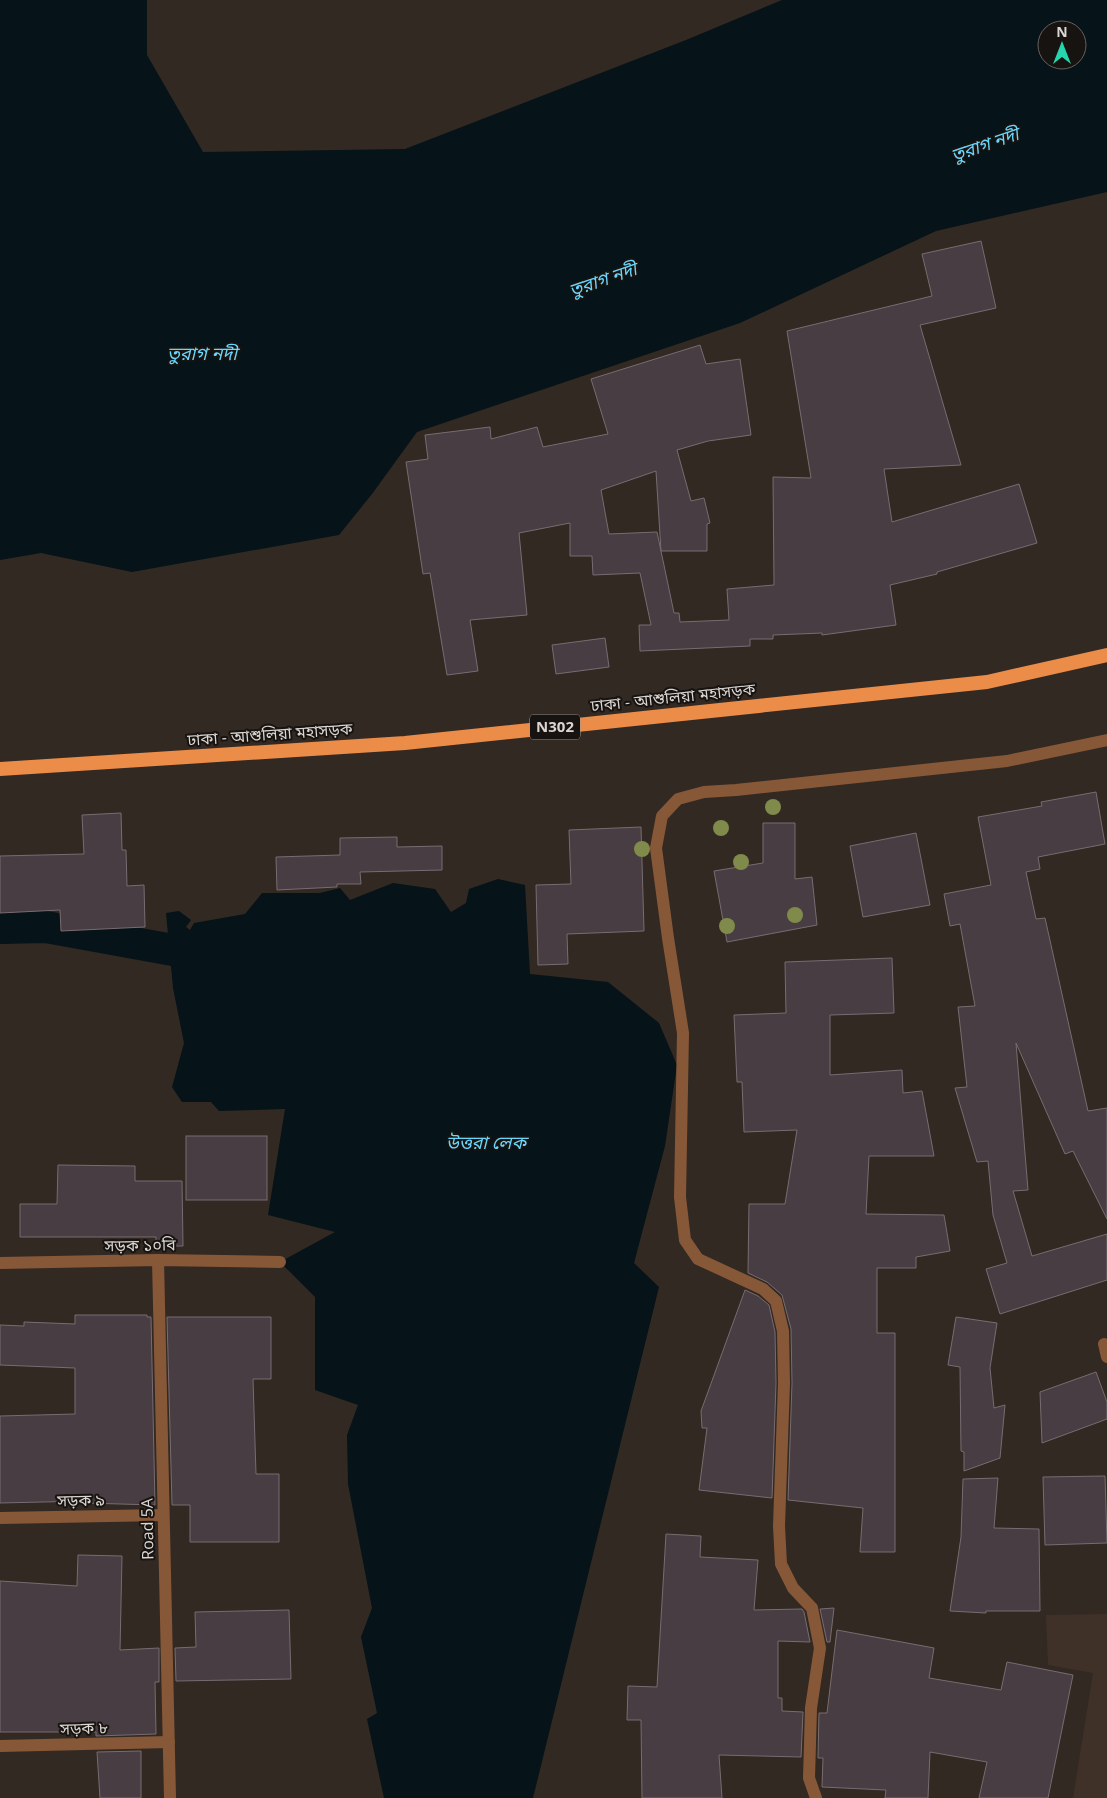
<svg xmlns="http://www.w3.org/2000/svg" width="1107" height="1798" font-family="'Open Sans','Noto Sans Bengali',sans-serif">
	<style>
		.built { fill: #3f3127 }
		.water { fill: #061318; fill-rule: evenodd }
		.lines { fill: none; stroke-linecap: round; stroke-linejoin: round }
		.canal { stroke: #061318; stroke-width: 32 }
		.building { fill: #483d42; stroke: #786c71 }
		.minor { stroke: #875838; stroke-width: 12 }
		.trunk { stroke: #ec8c49; stroke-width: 14 }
		.tree { fill: #808a4a }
		.labels { text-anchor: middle; stroke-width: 4; stroke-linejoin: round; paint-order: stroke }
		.shield { fill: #171310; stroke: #a19c98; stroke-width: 1 }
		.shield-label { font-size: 15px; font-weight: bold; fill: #dcd6d2 }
		.street-label { font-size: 16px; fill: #dcd6d2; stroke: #171310 }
		.water-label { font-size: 18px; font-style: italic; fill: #69d6fc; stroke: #171310 }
	</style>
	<rect width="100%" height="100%" fill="#322923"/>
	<polygon class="built" points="1107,1614 1107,1798 1073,1798 1093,1673 1048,1665 1046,1615"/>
	<g class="water">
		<path d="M0 0H147V55L203 152 405 149 686 40 782 0H1107V192L936 231 740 323 417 432 372 494 339 535 132 572 41 553 0 560ZM1047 30H1077V60H1047Z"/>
		<polygon points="498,879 525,885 530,974 608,982 659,1023 677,1065 665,1146 634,1263 659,1287 533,1798 384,1798 367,1719 377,1713 361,1637 372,1608 348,1484 347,1435 358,1405 315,1390 315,1297 280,1262 335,1232 268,1215 285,1109 219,1111 211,1102 182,1102 172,1087 184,1043 173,988 166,913 179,911 191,920 186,927 190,930 194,923 245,914 262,893 320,893 340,888 350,900 393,883 435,889 451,912 466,903 469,889"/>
	</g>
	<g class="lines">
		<polyline class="canal" points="0,928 46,927 195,954 212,959"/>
	</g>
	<g class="building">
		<polygon points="981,241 996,308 920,325 961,465 884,469 892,522 1019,484 1037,543 937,572 937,574 890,585 896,625 822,635 822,633 773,635 773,639 750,639 750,646 640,651 639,625 651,625 640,573 593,575 592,556 570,556 570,523 519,533 527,615 470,620 478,671 447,675 430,573 423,574 406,462 428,459 425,435 490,427 491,439 537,427 543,447 608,434 591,379 700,345 706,364 740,359 751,435 708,441 677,450 691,501 704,498 710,523 707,524 707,551 661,551 656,471 601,490 609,534 657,532 674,613 679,613 680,622 729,620 727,589 774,585 773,477 811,478 787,331 932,296 922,254"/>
		<polygon points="605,638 609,667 556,674 552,645"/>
		<polygon points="1096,792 1105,844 1038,857 1040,869 1026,872 1036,919 1045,918 1088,1111 1107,1108 1107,1219 1073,1151 1065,1154 1016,1043 1028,1190 1013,1191 1032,1256 1107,1234 1107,1280 1000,1314 986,1269 1007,1263 993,1215 988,1161 977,1162 955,1088 967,1087 958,1007 975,1006 960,924 950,926 944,894 991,885 978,817 1042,806 1041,802"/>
		<polygon points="121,813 122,850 126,850 127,886 144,885 145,927 61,931 60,910 0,913 0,856 84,854 82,815"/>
		<polygon points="763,823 795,823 795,879 812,877 817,925 727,942 714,871 763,863"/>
		<polygon points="641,827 644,931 567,934 568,964 538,965 536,885 571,884 569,830"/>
		<polygon points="916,833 930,905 863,917 850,846"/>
		<polygon points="397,837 397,847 442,846 442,870 360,872 361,884 337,884 337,887 277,890 276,857 340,855 340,838"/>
		<polygon points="892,958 894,1013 830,1015 830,1075 902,1070 903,1093 922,1091 934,1156 869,1156 866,1214 944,1215 950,1251 916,1257 916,1268 877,1268 877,1333 895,1333 895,1552 860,1552 863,1508 788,1500 792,1383 791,1329 782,1295 767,1282 748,1273 749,1204 785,1204 797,1130 744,1132 742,1082 737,1082 734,1015 786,1013 785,962"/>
		<rect x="186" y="1136" width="81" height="64"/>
		<polygon points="58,1165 135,1166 135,1181 182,1181 183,1246 156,1246 156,1237 20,1237 20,1204 57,1204"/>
		<polygon points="745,1290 758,1296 769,1305 775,1332 776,1383 772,1498 699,1490 707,1428 702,1428 701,1411"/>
		<polygon points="75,1315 147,1315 147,1317 151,1317 155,1505 86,1503 86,1501 0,1503 0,1416 75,1414 75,1368 0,1365 0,1325 24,1326 24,1322 75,1324"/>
		<polygon points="167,1317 271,1317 271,1379 253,1379 256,1474 279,1474 279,1542 190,1542 190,1505 172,1505"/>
		<polygon points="956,1317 997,1323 990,1368 994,1408 1005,1405 1000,1458 964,1471 964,1452 961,1451 960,1367 948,1365"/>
		<polygon points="1096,1372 1107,1402 1107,1419 1042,1443 1040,1392"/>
		<polygon points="1105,1476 1107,1543 1045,1545 1043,1477"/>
		<polygon points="998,1478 994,1528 1039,1529 1040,1611 986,1611 986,1613 950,1611 961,1537 963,1479"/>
		<polygon points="666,1534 701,1536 700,1557 758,1560 754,1610 802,1609 804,1612 810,1642 778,1641 778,1698 782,1698 782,1711 803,1712 801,1757 719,1755 722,1798 642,1798 641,1720 627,1720 628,1686 657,1687"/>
		<polygon points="78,1555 122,1556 120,1650 159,1648 159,1682 155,1682 156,1734 96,1736 96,1732 0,1732 0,1581 77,1586"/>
		<polygon points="834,1608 830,1642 827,1642 820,1609"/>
		<polygon points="289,1610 291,1679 176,1681 175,1648 196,1647 195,1612"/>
		<polygon points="837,1630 934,1648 929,1678 1001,1690 1007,1662 1073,1675 1048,1798 979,1798 987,1762 930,1752 928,1798 885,1798 886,1790 822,1787 823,1758 818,1758 819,1713 827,1713"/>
		<polygon points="141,1751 141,1798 100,1798 97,1752"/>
	</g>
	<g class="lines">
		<g class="minor">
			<polyline points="158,1260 170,1798"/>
			<polyline points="0,1263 158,1260 280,1262"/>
			<polyline points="1104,1344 1107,1357"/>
			<polyline points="0,1518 163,1515"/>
			<polyline points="0,1746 169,1742"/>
			<polyline points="816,1798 809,1778 811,1708 820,1648 812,1608 793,1588 781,1564 779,1526 784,1383 783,1331 776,1301 763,1289 698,1259 685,1240 680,1197 683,1033 668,938 656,848 662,816 678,799 704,792 736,790 1007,761 1107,740"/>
		</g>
		<polyline class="trunk" points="0,769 405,743 987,682 1107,655"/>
	</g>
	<g class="tree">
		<circle cx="773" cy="807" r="8"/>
		<circle cx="721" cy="828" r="8"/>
		<circle cx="642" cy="849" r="8"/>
		<circle cx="741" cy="862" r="8"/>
		<circle cx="795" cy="915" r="8"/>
		<circle cx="727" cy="926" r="8"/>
	</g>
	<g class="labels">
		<rect class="shield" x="530" y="714.5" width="50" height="25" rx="4"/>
		<g class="shield-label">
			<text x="555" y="732">N302</text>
		</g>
		<g class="street-label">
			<text transform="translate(673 697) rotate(-6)" y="6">ঢাকা - আশুলিয়া মহাসড়ক</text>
			<text transform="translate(270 734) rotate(-4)" y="6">ঢাকা - আশুলিয়া মহাসড়ক</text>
			<text transform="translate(140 1245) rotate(-1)" y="6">সড়ক ১০বি</text>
			<text transform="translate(81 1500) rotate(-1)" y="6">সড়ক ৯</text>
			<text transform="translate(147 1529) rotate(-91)" y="6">Road 5A</text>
			<text transform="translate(84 1728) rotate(-2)" y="6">সড়ক ৮</text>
		</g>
		<g class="water-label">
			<text transform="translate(985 145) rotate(-19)" y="6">তুরাগ নদী</text>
			<text transform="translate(603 280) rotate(-19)" y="6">তুরাগ নদী</text>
			<text x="202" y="360">তুরাগ নদী</text>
			<text x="486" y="1149">উত্তরা লেক</text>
		</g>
	</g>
	<g transform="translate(1062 45)"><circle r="24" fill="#171310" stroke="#66615e"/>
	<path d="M0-4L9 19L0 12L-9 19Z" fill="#24d5ae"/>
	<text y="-8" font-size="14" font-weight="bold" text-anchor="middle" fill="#dcd6d2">N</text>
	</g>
</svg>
